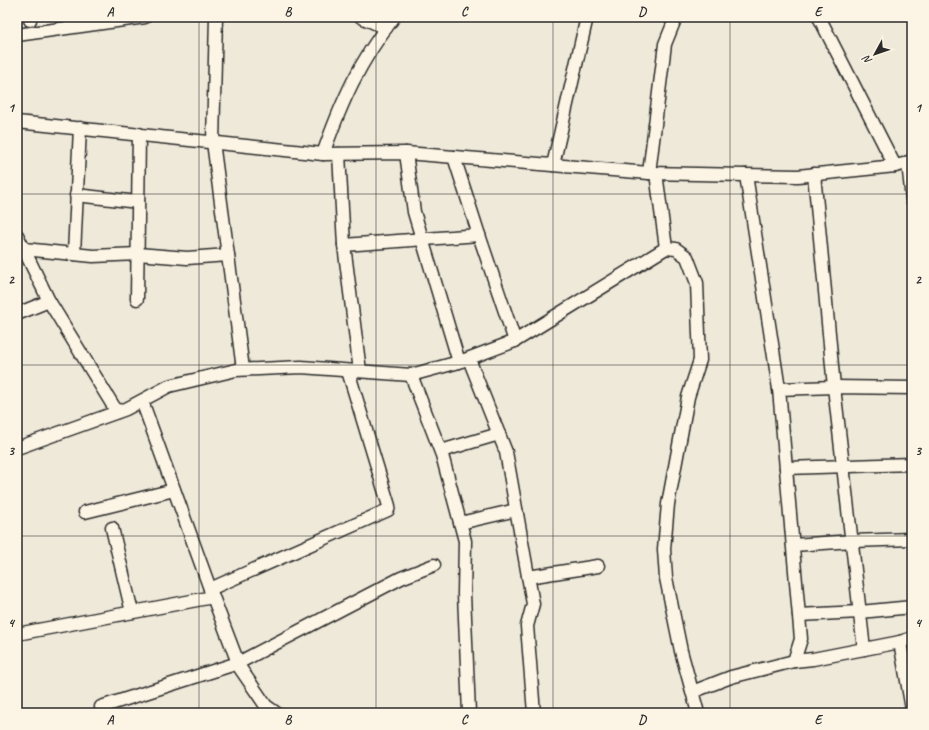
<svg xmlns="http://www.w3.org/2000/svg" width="929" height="730" font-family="Caveat,sans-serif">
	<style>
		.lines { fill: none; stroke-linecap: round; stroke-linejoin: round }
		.minor-casing { stroke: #2b2b2b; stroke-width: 15 }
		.minor { stroke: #fcf5e5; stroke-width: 12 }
		.grid { fill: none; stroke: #2b2b2b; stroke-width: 1; stroke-opacity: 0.55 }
		.neatline { fill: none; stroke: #2b2b2b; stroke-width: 1.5 }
		.grid-label { font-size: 13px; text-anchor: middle; font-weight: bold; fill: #2b2b2b }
	</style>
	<rect width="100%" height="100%" fill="#efe9da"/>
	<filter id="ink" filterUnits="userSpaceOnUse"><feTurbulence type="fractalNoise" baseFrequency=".025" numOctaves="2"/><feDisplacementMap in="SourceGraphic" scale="8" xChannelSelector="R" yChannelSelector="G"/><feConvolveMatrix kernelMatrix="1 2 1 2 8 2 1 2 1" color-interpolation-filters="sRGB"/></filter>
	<g filter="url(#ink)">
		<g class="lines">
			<g class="minor-casing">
				<g id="minor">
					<polyline points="30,17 30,20"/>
					<polyline points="216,17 213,142 243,369"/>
					<polyline points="361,17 386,28"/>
					<polyline points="819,17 895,166"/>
					<polyline points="17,35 145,17"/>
					<polyline points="17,122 323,154 406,153 649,173 798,176 895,166 912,162"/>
					<polyline points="406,153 414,212 459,362"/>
					<path d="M323 154C342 101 359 62 394 17"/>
					<polyline points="339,154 344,245 360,371"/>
					<polyline points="908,162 912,200"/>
					<polyline points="553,165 587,17"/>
					<polyline points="649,173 665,44 676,17"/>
					<polyline points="656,173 666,248"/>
					<polyline points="814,174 834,387 864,649"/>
					<polyline points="746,175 779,389 801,639 794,661"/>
					<polyline points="76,195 138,202"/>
					<polyline points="17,235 49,301 117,412"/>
					<polyline points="479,235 515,341"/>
					<polyline points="344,245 479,235 454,157"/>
					<polyline points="17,252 24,249 93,256 138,254 187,258 228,255"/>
					<polyline points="74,254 80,128"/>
					<polyline points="137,299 139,134"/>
					<polyline points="17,314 49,301"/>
					<polyline points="469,359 506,452 533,604 527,626 534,713"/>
					<polyline points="411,375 442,455 465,541 464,594 469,713"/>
					<polyline points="779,389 834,387 912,388"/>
					<polyline points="142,401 213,597 240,668 266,706 276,713"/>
					<polyline points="17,448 126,409 169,386 236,370 301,367 411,375 459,362 515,341 666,248 676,249 687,257 697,283 700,360 688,397 668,504 664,549 666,578 681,651 698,713"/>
					<polyline points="441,451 499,434"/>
					<polyline points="786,468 912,464"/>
					<polyline points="85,512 174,490"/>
					<polyline points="460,523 516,510"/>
					<polyline points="112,528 132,612"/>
					<polyline points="793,545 853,541 912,539"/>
					<polyline points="528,577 598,566"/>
					<polyline points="210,589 388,510 389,506 348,371"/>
					<polyline points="799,615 860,612 912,607"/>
					<polyline points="17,634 213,597"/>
					<polyline points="900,642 912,709"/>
					<polyline points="692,692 731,677 794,661 813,659 900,642 912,638"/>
					<polyline points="101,707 238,663 401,578 434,565"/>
				</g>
			</g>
			<use href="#minor" class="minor"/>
		</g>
	</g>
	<path class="grid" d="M199 17V713M376 17V713M553 17V713M730 17V713M17 194H912M17 365H912M17 536H912"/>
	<rect width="929" height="730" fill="none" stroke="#fcf5e5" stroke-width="44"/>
	<g transform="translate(875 54) rotate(230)" stroke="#fcf5e5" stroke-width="3" paint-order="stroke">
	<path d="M0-3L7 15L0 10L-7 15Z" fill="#2b2b2b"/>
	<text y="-6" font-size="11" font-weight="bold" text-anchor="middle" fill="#2b2b2b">N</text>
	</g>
	<rect x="22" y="22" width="885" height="686" class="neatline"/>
	<g class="grid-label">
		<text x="110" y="16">A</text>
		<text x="288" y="16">B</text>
		<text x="464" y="16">C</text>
		<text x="642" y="16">D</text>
		<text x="818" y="16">E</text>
		<text x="11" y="112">1</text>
		<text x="918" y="112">1</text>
		<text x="11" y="284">2</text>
		<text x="918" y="284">2</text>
		<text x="11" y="455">3</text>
		<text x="918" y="455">3</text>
		<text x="11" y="627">4</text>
		<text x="918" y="627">4</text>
		<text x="110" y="724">A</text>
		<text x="288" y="724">B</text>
		<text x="464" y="724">C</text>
		<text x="642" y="724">D</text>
		<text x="818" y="724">E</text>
	</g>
</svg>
